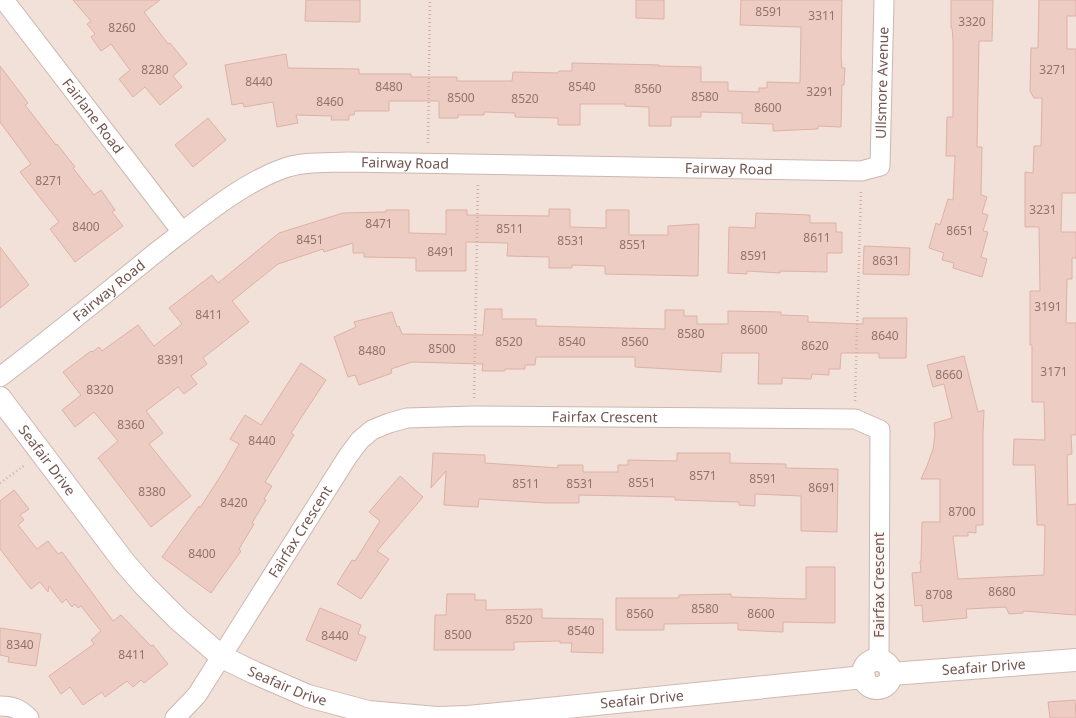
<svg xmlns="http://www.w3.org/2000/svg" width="1076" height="718" font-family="'Noto Sans',sans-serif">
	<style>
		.residential { fill: #f1e1d9 }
		.building { fill: #edccc4; stroke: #deb1a6 }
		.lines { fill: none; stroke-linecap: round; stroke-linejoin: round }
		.street-casing { stroke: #ccb7b0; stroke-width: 21 }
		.secondary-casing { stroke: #d0b9b1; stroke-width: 24 }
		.path { stroke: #d2afa7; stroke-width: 2.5; stroke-dasharray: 1 3; stroke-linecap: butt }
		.street { stroke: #fff; stroke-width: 19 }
		.secondary { stroke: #fff; stroke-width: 22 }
		.labels { text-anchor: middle; stroke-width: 3; stroke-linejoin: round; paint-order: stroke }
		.number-label { font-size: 12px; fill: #92736c }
		.street-label { font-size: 14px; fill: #73554f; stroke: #fdf5f0 }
	</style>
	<rect width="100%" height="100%" fill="#faf1ea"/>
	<rect class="residential" x="0" y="0" width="1076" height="718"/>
	<g class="building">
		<polygon points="73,0 160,0 144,12 168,44 170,43 187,64 173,76 182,87 160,105 145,87 133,97 119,79 130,70 111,44 101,51 91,37 95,34 87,24 91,21"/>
		<polygon points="306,0 360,0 360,22 305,21"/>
		<polygon points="636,0 664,0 664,19 636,18"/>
		<polygon points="741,0 842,0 841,56 842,68 845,68 844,85 842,85 841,127 818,126 818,129 773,131 773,124 742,123 742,113 701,112 701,117 671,117 671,126 649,126 649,107 625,106 625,104 580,104 580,125 558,125 558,118 515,117 515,113 484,112 484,115 458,115 458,118 439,118 439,101 389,101 389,111 355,111 354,115 349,115 349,120 331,120 332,116 296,115 298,123 277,127 273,102 244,107 243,103 232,105 225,65 286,54 288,68 359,69 359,74 411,74 411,77 457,77 457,81 512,81 513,72 558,73 559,71 572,71 572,63 659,65 659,66 701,67 701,82 728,82 728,91 759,92 759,88 767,88 767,82 800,83 801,27 740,25"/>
		<polygon points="951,0 993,0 992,41 979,41 977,147 982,147 981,195 987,197 982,213 988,215 983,231 988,232 981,257 987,259 982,277 953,268 954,263 942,260 944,253 929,248 936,223 940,225 948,199 953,200 955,156 946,156 947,117 953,117 953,40 952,28 951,28"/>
		<polygon points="1039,0 1076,0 1076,16 1067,16 1067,49 1076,49 1076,193 1062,193 1061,232 1076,232 1076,258 1072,258 1072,279 1067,279 1066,323 1076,323 1076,435 1071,435 1072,454 1067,455 1068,505 1076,504 1076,615 1023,611 1023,613 1009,614 1006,607 966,609 967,618 923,622 922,605 915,606 912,573 921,572 920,561 921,561 922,522 940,522 940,479 921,479 927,466 933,449 935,435 934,423 952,418 944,384 933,387 927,365 964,356 978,412 984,410 983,434 983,525 976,525 976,533 968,532 968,536 953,536 958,579 1044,575 1045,525 1037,525 1035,465 1013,465 1014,439 1045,440 1044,402 1032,402 1032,345 1030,345 1030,291 1040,291 1039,227 1025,227 1025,172 1033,173 1034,146 1041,146 1042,98 1034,98 1030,91 1031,48 1038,48"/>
		<polygon points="0,66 28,103 25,105 56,145 57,144 75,167 73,168 94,195 101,190 115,210 112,212 123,226 75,262 50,229 59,222 20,172 31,164 0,122"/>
		<polygon points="208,118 226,140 193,167 175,145"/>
		<polygon points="549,209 570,209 570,227 606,228 606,210 629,210 629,235 668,235 668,226 699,224 698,276 605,274 605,266 572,265 572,268 549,268 549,257 507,256 508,243 466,242 466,271 416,271 416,258 364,257 364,253 353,253 353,243 324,252 323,249 278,264 232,301 249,322 203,358 207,364 191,376 197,384 184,394 178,387 146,411 163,433 149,444 191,496 151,527 98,458 118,441 94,412 75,427 62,410 81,395 63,372 91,351 92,352 99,347 102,351 138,325 154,346 182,324 169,308 212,275 218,283 279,233 343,213 386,212 386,210 409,210 409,233 446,234 446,210 467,210 467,215 549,216"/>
		<polygon points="756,213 810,215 810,223 836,223 836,232 842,232 842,253 827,253 827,272 780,271 780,273 747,271 747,274 728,273 729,227 755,228"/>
		<polygon points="864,246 910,248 909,275 863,274"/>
		<polygon points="0,247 29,285 0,308"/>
		<polygon points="485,309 502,309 502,319 536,319 536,326 665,329 665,310 684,310 684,316 697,316 697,324 728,324 728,311 781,312 781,315 808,316 808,322 863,324 863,318 907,318 906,358 879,358 879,353 841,353 840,369 829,369 829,375 812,374 811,379 782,378 782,384 758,384 759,353 722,353 721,372 635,367 635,357 536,357 535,365 525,365 525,369 505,369 505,371 482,371 483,364 412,362 391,369 392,373 359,385 355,375 348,377 334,337 356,327 354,322 392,312 397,327 399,326 402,334 483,335"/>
		<polygon points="301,363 326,380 291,433 294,435 265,482 272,486 264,499 266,500 252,523 254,524 239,549 241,551 211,593 162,557 199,506 200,508 225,469 239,444 230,439 245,415 261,425"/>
		<polygon points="433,453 485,455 485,463 558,468 558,465 583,465 583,472 618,472 618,465 628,465 628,460 677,461 677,453 730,453 730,463 786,464 786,468 838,469 837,532 801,531 801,496 755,494 755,506 739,505 739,502 675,500 675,497 579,495 579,503 547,503 479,499 478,507 444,505 446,471 431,488"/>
		<polygon points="400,476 423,497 377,551 389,559 361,599 337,584 352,560 355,561 380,521 369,512"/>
		<polygon points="14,490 29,509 20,515 24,520 18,525 37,549 48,541 58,554 62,552 113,621 121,615 151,646 153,645 168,664 144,683 141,680 133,687 127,681 105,697 102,692 83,705 70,687 61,694 49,676 94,644 91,640 101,631 81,606 78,608 75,604 72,607 66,599 62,603 49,586 48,592 40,582 31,589 0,549 0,501"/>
		<polygon points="806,567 835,567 835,623 783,622 783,632 738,630 738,623 664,624 664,630 616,630 616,598 679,598 679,595 731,594 731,597 806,599"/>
		<polygon points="447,594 475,594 475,600 486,600 486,610 542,609 542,618 603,619 603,653 571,652 572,643 560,643 560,641 514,642 514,650 434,650 435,615 446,615"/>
		<polygon points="320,608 361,625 358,634 366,637 356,661 306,640"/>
		<polygon points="0,628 41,634 36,666 8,662 9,657 0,655"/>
		<polygon points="1075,700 1076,718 1050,718 1048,702"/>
	</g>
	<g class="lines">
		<g class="street-casing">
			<g id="street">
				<path id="s1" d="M4 0 182 232"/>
				<path id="s2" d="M0 377C54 336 106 293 159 250 194 223 240 184 282 169 302 161 327 163 348 162L861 171 880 166 884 0"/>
				<path d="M0 706C13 706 20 709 29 718"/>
				<path id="s3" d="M175 718 197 695 348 456 360 440 372 430 389 423 407 418 474 416 855 419 880 430 879 661"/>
			</g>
		</g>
		<g class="secondary-casing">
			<g id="secondary">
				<path id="s4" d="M0 398 124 562 144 585 179 620 222 657 255 673 308 696 368 712 437 718 468 717 864 677"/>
				<circle cx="877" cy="674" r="14"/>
				<path id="s5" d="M891 674 1076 660"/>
			</g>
		</g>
		<g class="path">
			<polyline points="428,143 430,0"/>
			<polyline points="474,398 478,183"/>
			<polyline points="855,401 861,190"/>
			<polyline points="0,483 25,465"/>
		</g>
		<use href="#street" class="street"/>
		<use href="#secondary" class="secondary"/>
	</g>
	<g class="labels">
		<g class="number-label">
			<text x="769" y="16">8591</text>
			<text x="822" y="20">3311</text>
			<text x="972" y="26">3320</text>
			<text x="122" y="32">8260</text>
			<text x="155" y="74">8280</text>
			<text x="1053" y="74">3271</text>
			<text x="259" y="86">8440</text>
			<text x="389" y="91">8480</text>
			<text x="582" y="91">8540</text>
			<text x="648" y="93">8560</text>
			<text x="820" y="96">3291</text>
			<text x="705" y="101">8580</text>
			<text x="461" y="102">8500</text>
			<text x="525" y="103">8520</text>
			<text x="330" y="106">8460</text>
			<text x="768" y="112">8600</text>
			<text x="49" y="185">8271</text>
			<text x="1043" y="214">3231</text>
			<text x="379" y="228">8471</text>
			<text x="86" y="231">8400</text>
			<text x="510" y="233">8511</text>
			<text x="960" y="235">8651</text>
			<text x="817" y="242">8611</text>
			<text x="310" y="244">8451</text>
			<text x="571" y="245">8531</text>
			<text x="633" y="249">8551</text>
			<text x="441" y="256">8491</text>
			<text x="754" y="260">8591</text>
			<text x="886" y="265">8631</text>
			<text x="1048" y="311">3191</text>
			<text x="209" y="319">8411</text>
			<text x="754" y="334">8600</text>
			<text x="691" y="338">8580</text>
			<text x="885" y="340">8640</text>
			<text x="509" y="346">8520</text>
			<text x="572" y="346">8540</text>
			<text x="635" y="346">8560</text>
			<text x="815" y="350">8620</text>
			<text x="442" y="353">8500</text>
			<text x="372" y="355">8480</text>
			<text x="171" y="364">8391</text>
			<text x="1054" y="376">3171</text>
			<text x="949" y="379">8660</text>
			<text x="100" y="394">8320</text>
			<text x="131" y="429">8360</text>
			<text x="262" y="445">8440</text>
			<text x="703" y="480">8571</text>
			<text x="763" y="483">8591</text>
			<text x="642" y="487">8551</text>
			<text x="526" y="488">8511</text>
			<text x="580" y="488">8531</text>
			<text x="822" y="492">8691</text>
			<text x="152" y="496">8380</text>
			<text x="234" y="507">8420</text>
			<text x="962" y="516">8700</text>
			<text x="202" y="558">8400</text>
			<text x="1002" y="596">8680</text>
			<text x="939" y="599">8708</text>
			<text x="705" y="613">8580</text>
			<text x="640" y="618">8560</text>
			<text x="761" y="618">8600</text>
			<text x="519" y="624">8520</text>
			<text x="581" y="635">8540</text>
			<text x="458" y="639">8500</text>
			<text x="335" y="640">8440</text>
			<text x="20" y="649">8340</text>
			<text x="132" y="659">8411</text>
		</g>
		<g class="street-label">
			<text dy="5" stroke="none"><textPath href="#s2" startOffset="1034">Ullsmore Avenue</textPath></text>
			<text dy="5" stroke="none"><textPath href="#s1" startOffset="146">Fairlane Road</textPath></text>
			<text dy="5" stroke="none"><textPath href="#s2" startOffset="475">Fairway Road</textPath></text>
			<text dy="5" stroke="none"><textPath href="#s2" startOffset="799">Fairway Road</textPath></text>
			<text dy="5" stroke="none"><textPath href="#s2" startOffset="139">Fairway Road</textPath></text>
			<text dy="5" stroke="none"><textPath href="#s3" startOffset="585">Fairfax Crescent</textPath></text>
			<text dy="5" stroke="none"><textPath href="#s4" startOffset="78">Seafair Drive</textPath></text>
			<text dy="5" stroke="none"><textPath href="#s3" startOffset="225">Fairfax Crescent</textPath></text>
			<text transform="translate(879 585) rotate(-90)" y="5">Fairfax Crescent</text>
			<text dy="5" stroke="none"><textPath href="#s5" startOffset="93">Seafair Drive</textPath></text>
			<text dy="5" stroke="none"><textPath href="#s4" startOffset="414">Seafair Drive</textPath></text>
			<text dy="5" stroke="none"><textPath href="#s4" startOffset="774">Seafair Drive</textPath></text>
		</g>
	</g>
</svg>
